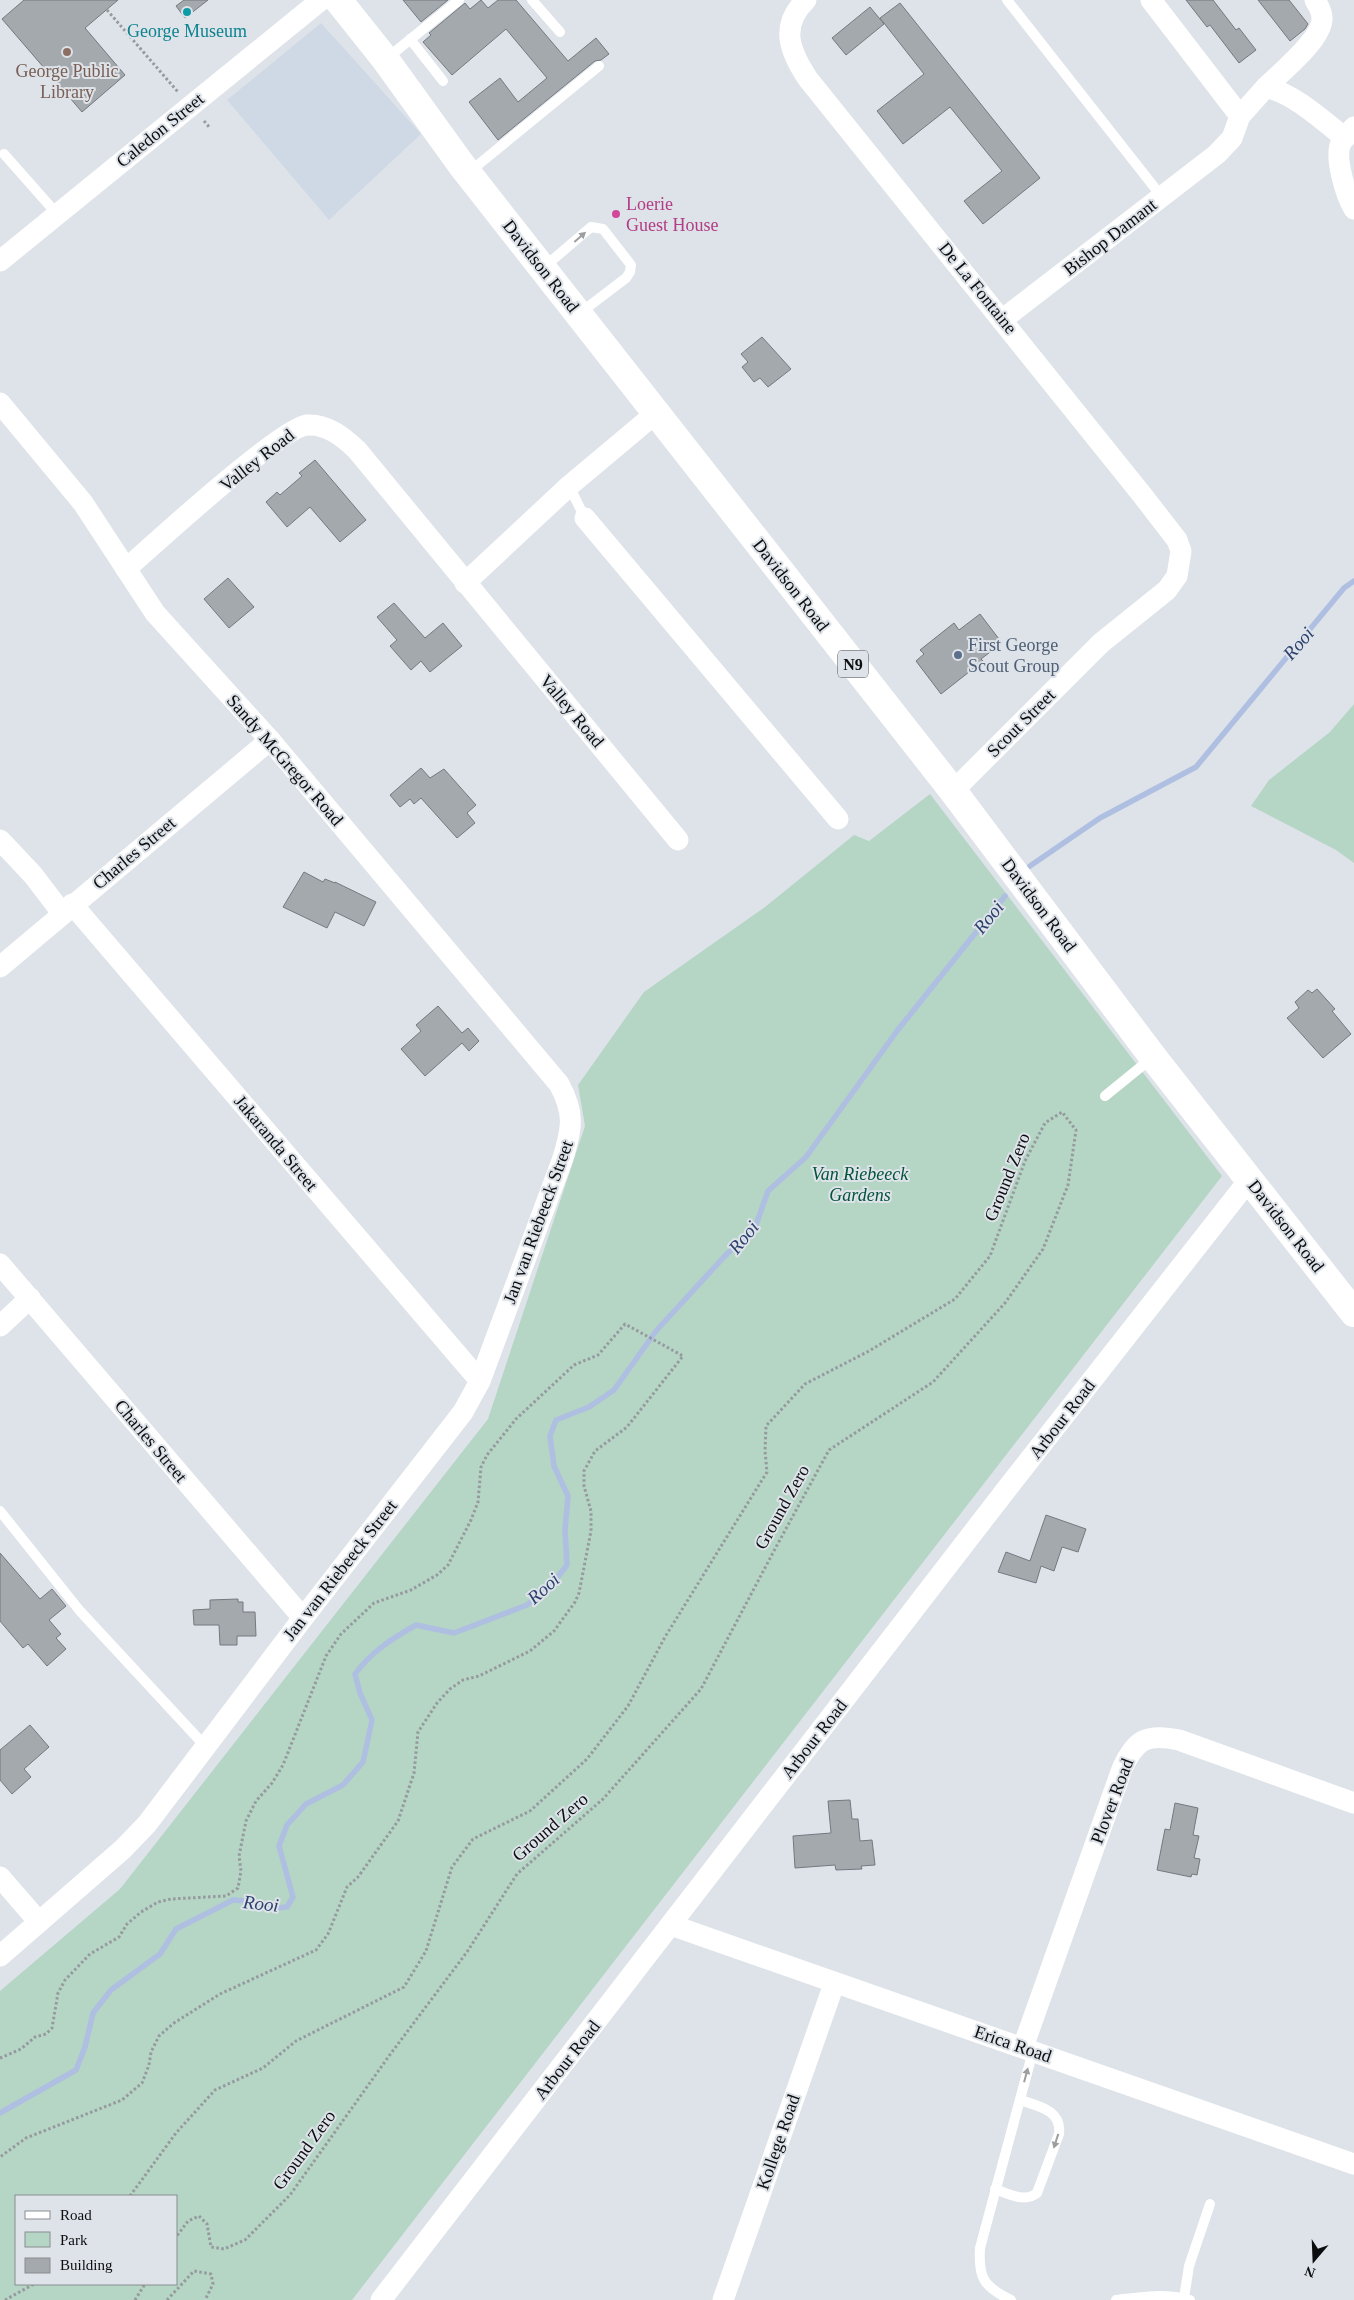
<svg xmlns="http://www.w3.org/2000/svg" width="1354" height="2300" font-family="Georgia,serif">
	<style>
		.built { fill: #cfd9e5 }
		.green { fill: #b5d5c5; fill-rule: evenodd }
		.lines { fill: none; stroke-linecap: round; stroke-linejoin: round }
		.stream { stroke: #afbfe1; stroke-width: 5.5 }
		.building { fill: #a4a9ae; stroke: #75797f }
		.path { stroke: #969a9f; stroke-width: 3; stroke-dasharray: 2.5 2.5; stroke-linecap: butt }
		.lane { stroke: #fff; stroke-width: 10 }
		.street { stroke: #fff; stroke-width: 21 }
		.highway { stroke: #fff; stroke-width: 28 }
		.oneway { fill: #9d9e9f }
		.culture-dot { fill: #0f9aa8; stroke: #dee3e9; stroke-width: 2 }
		.education-dot { fill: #8d6e63; stroke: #dee3e9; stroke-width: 2 }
		.hotel-dot { fill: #d1479c; stroke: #dee3e9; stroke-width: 2 }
		.service-dot { fill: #5c6f8a; stroke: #dee3e9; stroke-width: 2 }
		.labels { text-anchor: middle; stroke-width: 4; stroke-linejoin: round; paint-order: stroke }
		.shield { fill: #dee3e9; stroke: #4a4d50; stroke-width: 1 }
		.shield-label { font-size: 16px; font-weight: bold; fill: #0b0d0f }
		.culture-label { font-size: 18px; fill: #0d838f; stroke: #dee3e9 }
		.education-label { font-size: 18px; fill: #785e54; stroke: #dee3e9 }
		.street-label { font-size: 18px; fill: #0b0d0f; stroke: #dee3e9 }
		.hotel-label { font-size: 18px; fill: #b23c85; stroke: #dee3e9; text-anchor: start }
		.service-label { font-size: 18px; fill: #4e5e75; stroke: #dee3e9; text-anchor: start }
		.park-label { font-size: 18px; font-style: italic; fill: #04533b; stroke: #dee3e9 }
		.water-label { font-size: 19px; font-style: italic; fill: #2c416d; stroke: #dee3e9 }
	</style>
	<rect width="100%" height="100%" fill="#dee3e9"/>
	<polygon class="built" points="321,23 421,134 329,220 227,100"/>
	<g class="green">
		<polygon points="1354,704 1354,863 1336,850 1251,806 1269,780 1330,732"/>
		<path d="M930 794 1222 1176 352 2300H0V1991L120 1889 488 1419 585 1126 578 1085 644 992 765 907 854 835 869 841ZM16 2196H176V2284H16Z"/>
	</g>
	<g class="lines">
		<g class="stream">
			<polyline points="1030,866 1100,818 1196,767 1344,588 1354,581"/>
			<path d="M0 2113 76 2070 85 2047 93 2013 111 1990 160 1954 176 1929 233 1900 248 1901 276 1908 287 1907 293 1897 279 1846 287 1825 306 1804 343 1785 363 1762 372 1720 360 1693 355 1674C371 1652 393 1638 416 1625L454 1633 527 1605 553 1583 567 1565 565 1530 568 1496 554 1466 550 1436 556 1420 589 1407 614 1390 656 1331 723 1258 756 1225 768 1191 806 1157 897 1031 1005 896"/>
		</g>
	</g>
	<g class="building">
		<polygon points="24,0 118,0 85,28 125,75 82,112 2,19"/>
		<polygon points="184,0 208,0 185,18 176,6"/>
		<polygon points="403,0 448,0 421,22"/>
		<polygon points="481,0 488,8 498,0 516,0 568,61 596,38 609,54 601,60 595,61 498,140 469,102 500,78 518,102 547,78 506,29 452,75 423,42 431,35 429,33 465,3 470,9"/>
		<polygon points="1186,0 1213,0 1236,30 1239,28 1256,50 1239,63 1210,25 1207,27"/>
		<polygon points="1258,0 1289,0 1308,24 1305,29 1290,41"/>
		<polygon points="900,3 1040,178 983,224 964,201 1002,171 950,107 903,144 877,111 924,74 880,18"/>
		<polygon points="870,7 884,24 846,55 832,38"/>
		<polygon points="762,337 791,369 768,387 760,378 754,382 742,367 748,362 741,354"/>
		<polygon points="315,460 366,520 340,542 310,507 287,527 266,502 277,492 280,495 302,476 299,473"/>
		<polygon points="228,578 254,607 229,628 204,599"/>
		<polygon points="394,603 425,638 443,623 462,646 430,672 421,661 411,670 390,646 397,640 377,617"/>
		<polygon points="980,614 1002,643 981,659 983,661 941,694 916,661 924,654 920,650 954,623 959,630"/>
		<polygon points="421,768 430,778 444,769 476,805 467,813 475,823 457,838 421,798 414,804 410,799 400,807 390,795"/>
		<polygon points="304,872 323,882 325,879 335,883 335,882 376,902 364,926 335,912 327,928 283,907"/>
		<polygon points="1317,989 1335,1009 1332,1011 1351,1034 1323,1058 1287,1018 1299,1008 1295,1002 1308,990 1312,993"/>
		<polygon points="438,1006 462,1033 468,1028 479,1041 469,1051 462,1043 425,1076 401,1049 421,1031 416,1025"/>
		<polygon points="1046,1515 1086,1529 1078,1552 1062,1547 1054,1571 1041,1566 1036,1583 998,1572 1006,1552 1030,1561"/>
		<polygon points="0,1553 40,1599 52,1589 66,1606 49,1620 61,1634 56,1638 66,1649 47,1666 28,1644 23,1648 0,1621"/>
		<polygon points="238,1599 238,1602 243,1602 243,1612 255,1612 256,1636 237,1636 237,1645 220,1645 219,1625 194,1625 193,1610 210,1609 210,1600"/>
		<polygon points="30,1725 49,1747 24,1769 31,1777 12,1794 0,1780 0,1750"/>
		<polygon points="850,1800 852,1819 858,1819 860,1841 872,1840 875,1865 861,1866 862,1869 836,1870 835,1865 795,1868 793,1836 831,1833 828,1801"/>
		<polygon points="1175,1803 1198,1808 1193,1835 1199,1836 1194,1858 1200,1859 1197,1875 1192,1874 1191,1877 1157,1870 1165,1829 1170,1830"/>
	</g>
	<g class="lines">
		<g class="path">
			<polyline points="107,10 178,92"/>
			<polyline points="204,121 210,128"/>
			<polyline points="0,2058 21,2049 35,2037 46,2034 52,2028 58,1993 65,1980 90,1954 119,1937 127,1924 141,1912 158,1902 171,1899 226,1896 238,1888 241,1871 239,1856 246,1821 256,1801 272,1783 283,1765 326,1656 341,1634 374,1603 411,1590 437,1575 448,1565 471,1520 478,1502 481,1467 487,1455 516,1419 574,1365 598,1355 625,1324 683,1356 627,1427 595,1451 584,1471 584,1486 591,1511 591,1531 579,1593 575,1602 554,1631 530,1651 479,1676 463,1680 450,1689 437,1703 418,1732 414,1773 398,1821 358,1877 347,1887 328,1934 316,1950 220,1994 174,2023 159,2036 151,2052 149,2065 142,2083 122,2100 26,2138 0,2157"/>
			<polyline points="130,2196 176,2133 215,2090 263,2068 296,2041 404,1987 426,1951 452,1867 473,1839 530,1811 587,1759 628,1706 665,1637 767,1472 765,1451 766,1426 805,1384 869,1351 955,1299 990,1256 1025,1161 1045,1123 1062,1112 1076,1130 1068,1185 1043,1249 1005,1303 933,1382 829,1450 776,1547 701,1689 603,1799 517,1874 467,1952 389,2056 290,2195 245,2240 224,2249 211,2247 207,2224 199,2216 188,2221 176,2237"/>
			<polyline points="5,2300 34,2284"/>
			<polyline points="135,2300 145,2284"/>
			<polyline points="167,2300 194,2271 211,2274 213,2284 205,2300"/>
		</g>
		<g class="lane">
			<polyline points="532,0 560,32"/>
			<polyline points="1007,0 1162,197"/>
			<polyline points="410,39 443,81"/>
			<polyline points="386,59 459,0"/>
			<polyline points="4,154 57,214"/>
			<polyline points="468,173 599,66"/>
			<polyline points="543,268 591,227 603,229 631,265 630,272 626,278 580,313"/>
			<polyline points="569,486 585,518"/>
			<polyline points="1105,1096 1153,1057"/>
			<polyline points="0,1511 80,1611 206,1747"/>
			<path d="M995 2189C1008 2194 1025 2203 1037 2193L1059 2134C1062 2110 1038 2106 1020 2100"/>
			<polyline points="1184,2298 1189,2266 1210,2204"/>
			<path d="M1011 2300C984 2287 978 2278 980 2248L1033 2051"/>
			<path d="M1116 2300C1140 2297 1165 2293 1190 2300"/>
		</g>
		<g class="street">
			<path d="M806 0C779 26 790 52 808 79L1143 496 1177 540 1181 551 1177 576 1167 590 1101 643 953 791"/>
			<polyline points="1151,0 1240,116"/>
			<path d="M1266 87C1280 73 1323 39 1322 18 1322 11 1318 5 1315 0"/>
			<path d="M1354 127C1350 132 1344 137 1341 143 1334 157 1346 196 1354 209"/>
			<polyline points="0,261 321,0"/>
			<path d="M1003 319 1217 154 1232 138 1240 116 1266 87C1296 95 1321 119 1345 138"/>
			<path d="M0 403 83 503 155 613 270 740 559 1084C575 1113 572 1128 563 1158L480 1381 463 1412 303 1618 147 1824 123 1849 0 1956"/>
			<polyline points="585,518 838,819"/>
			<path d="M126 569C153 545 282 427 307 425 328 424 343 437 357 450L678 840"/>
			<polyline points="465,583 569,486 656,413"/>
			<polyline points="0,840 33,875 62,913"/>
			<polyline points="72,904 480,1381"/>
			<polyline points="0,967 270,740"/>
			<polyline points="0,1264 303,1618"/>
			<polyline points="0,1326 30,1298"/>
			<polyline points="0,1877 39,1922"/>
			<polyline points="671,1925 1354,2164"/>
			<path d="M1023 2047 1122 1769C1135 1740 1146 1733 1179 1740L1354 1803"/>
			<polyline points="381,2300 1009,1486 1249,1180"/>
			<polyline points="723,2300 834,1984"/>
		</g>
		<polyline class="highway" points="338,0 385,59 463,167 953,791 1153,1057 1354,1313"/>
	</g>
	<defs><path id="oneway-solid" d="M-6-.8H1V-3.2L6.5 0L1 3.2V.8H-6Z" transform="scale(1.25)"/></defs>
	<g class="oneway">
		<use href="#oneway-solid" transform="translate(580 237) rotate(-41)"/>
		<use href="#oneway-solid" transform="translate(1026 2075) rotate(-75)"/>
		<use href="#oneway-solid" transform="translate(1056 2141) rotate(108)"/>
	</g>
	<circle class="culture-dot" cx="187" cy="12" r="5"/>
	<circle class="education-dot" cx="67" cy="52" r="5"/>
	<circle class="hotel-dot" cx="616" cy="214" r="5"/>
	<circle class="service-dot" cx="958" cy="655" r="5"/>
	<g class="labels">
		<rect class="shield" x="838" y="650.5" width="30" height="27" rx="4"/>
		<g class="shield-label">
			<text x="853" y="670">N9</text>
		</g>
		<g class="culture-label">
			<text x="187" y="37">George Museum</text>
		</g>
		<g class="education-label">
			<text x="67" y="77">George Public<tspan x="67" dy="21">Library</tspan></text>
		</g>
		<g class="street-label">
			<text transform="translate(160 130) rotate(-39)" y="6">Caledon Street</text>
			<text transform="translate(1110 237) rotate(-38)" y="6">Bishop Damant</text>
			<text transform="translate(541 266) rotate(52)" y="6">Davidson Road</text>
			<text transform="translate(978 288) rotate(51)" y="6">De La Fontaine</text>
			<text transform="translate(257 460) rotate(-38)" y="6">Valley Road</text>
			<text transform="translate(791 585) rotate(52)" y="6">Davidson Road</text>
			<text transform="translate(572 711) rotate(50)" y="6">Valley Road</text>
			<text transform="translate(1021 723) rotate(-45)" y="6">Scout Street</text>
			<text transform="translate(285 760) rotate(49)" y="6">Sandy McGregor Road</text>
			<text transform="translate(134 853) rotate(-40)" y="6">Charles Street</text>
			<text transform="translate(1039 905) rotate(53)" y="6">Davidson Road</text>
			<text transform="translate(276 1143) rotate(50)" y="6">Jakaranda Street</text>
			<text transform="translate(1007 1177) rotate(-68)" y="6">Ground Zero</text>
			<text transform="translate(538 1222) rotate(-70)" y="6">Jan van Riebeeck Street</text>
			<text transform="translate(1286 1226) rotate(52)" y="6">Davidson Road</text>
			<text transform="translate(1062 1419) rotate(-52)" y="6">Arbour Road</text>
			<text transform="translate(151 1441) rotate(50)" y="6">Charles Street</text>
			<text transform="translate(782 1507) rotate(-61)" y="6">Ground Zero</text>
			<text transform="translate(340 1570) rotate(-52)" y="6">Jan van Riebeeck Street</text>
			<text transform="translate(814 1739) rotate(-52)" y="6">Arbour Road</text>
			<text transform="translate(1112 1801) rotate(-69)" y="6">Plover Road</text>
			<text transform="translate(550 1827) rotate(-41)" y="6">Ground Zero</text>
			<text transform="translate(1013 2044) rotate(19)" y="6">Erica Road</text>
			<text transform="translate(567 2060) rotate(-52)" y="6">Arbour Road</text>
			<text transform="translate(778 2142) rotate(-71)" y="6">Kollege Road</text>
			<text transform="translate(304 2150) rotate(-54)" y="6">Ground Zero</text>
		</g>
		<g class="hotel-label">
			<text x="626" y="210">Loerie<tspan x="626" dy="21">Guest House</tspan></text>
		</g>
		<g class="service-label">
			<text x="968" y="651">First George<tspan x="968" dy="21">Scout Group</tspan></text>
		</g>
		<g class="park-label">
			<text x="860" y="1180">Van Riebeeck<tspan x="860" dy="21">Gardens</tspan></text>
		</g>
		<g class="water-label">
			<text transform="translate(1298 643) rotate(-49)" y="7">Rooi</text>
			<text transform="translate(988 917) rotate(-51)" y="7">Rooi</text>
			<text transform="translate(743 1237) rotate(-51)" y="7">Rooi</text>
			<text transform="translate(543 1588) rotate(-42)" y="7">Rooi</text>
			<text transform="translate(261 1903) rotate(6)" y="7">Rooi</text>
		</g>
	</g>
	<rect x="15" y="2195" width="162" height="90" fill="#dee3e9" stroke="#8a8d92"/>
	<rect x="25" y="2211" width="25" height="8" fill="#ffffff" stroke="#8a8d92"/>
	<text x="60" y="2220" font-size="15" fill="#0b0d0f">Road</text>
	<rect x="25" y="2232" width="25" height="15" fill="#b5d5c5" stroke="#8a8d92"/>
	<text x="60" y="2245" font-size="15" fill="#0b0d0f">Park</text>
	<rect x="25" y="2258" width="25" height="15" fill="#a4a9ae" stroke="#8a8d92"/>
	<text x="60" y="2270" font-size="15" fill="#0b0d0f">Building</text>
	<g transform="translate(1314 2260) rotate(199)" stroke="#dee3e9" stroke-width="4" paint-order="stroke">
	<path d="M0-4L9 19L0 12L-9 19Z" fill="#0b0d0f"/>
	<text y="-8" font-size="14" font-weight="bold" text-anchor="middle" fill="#0b0d0f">N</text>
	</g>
</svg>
